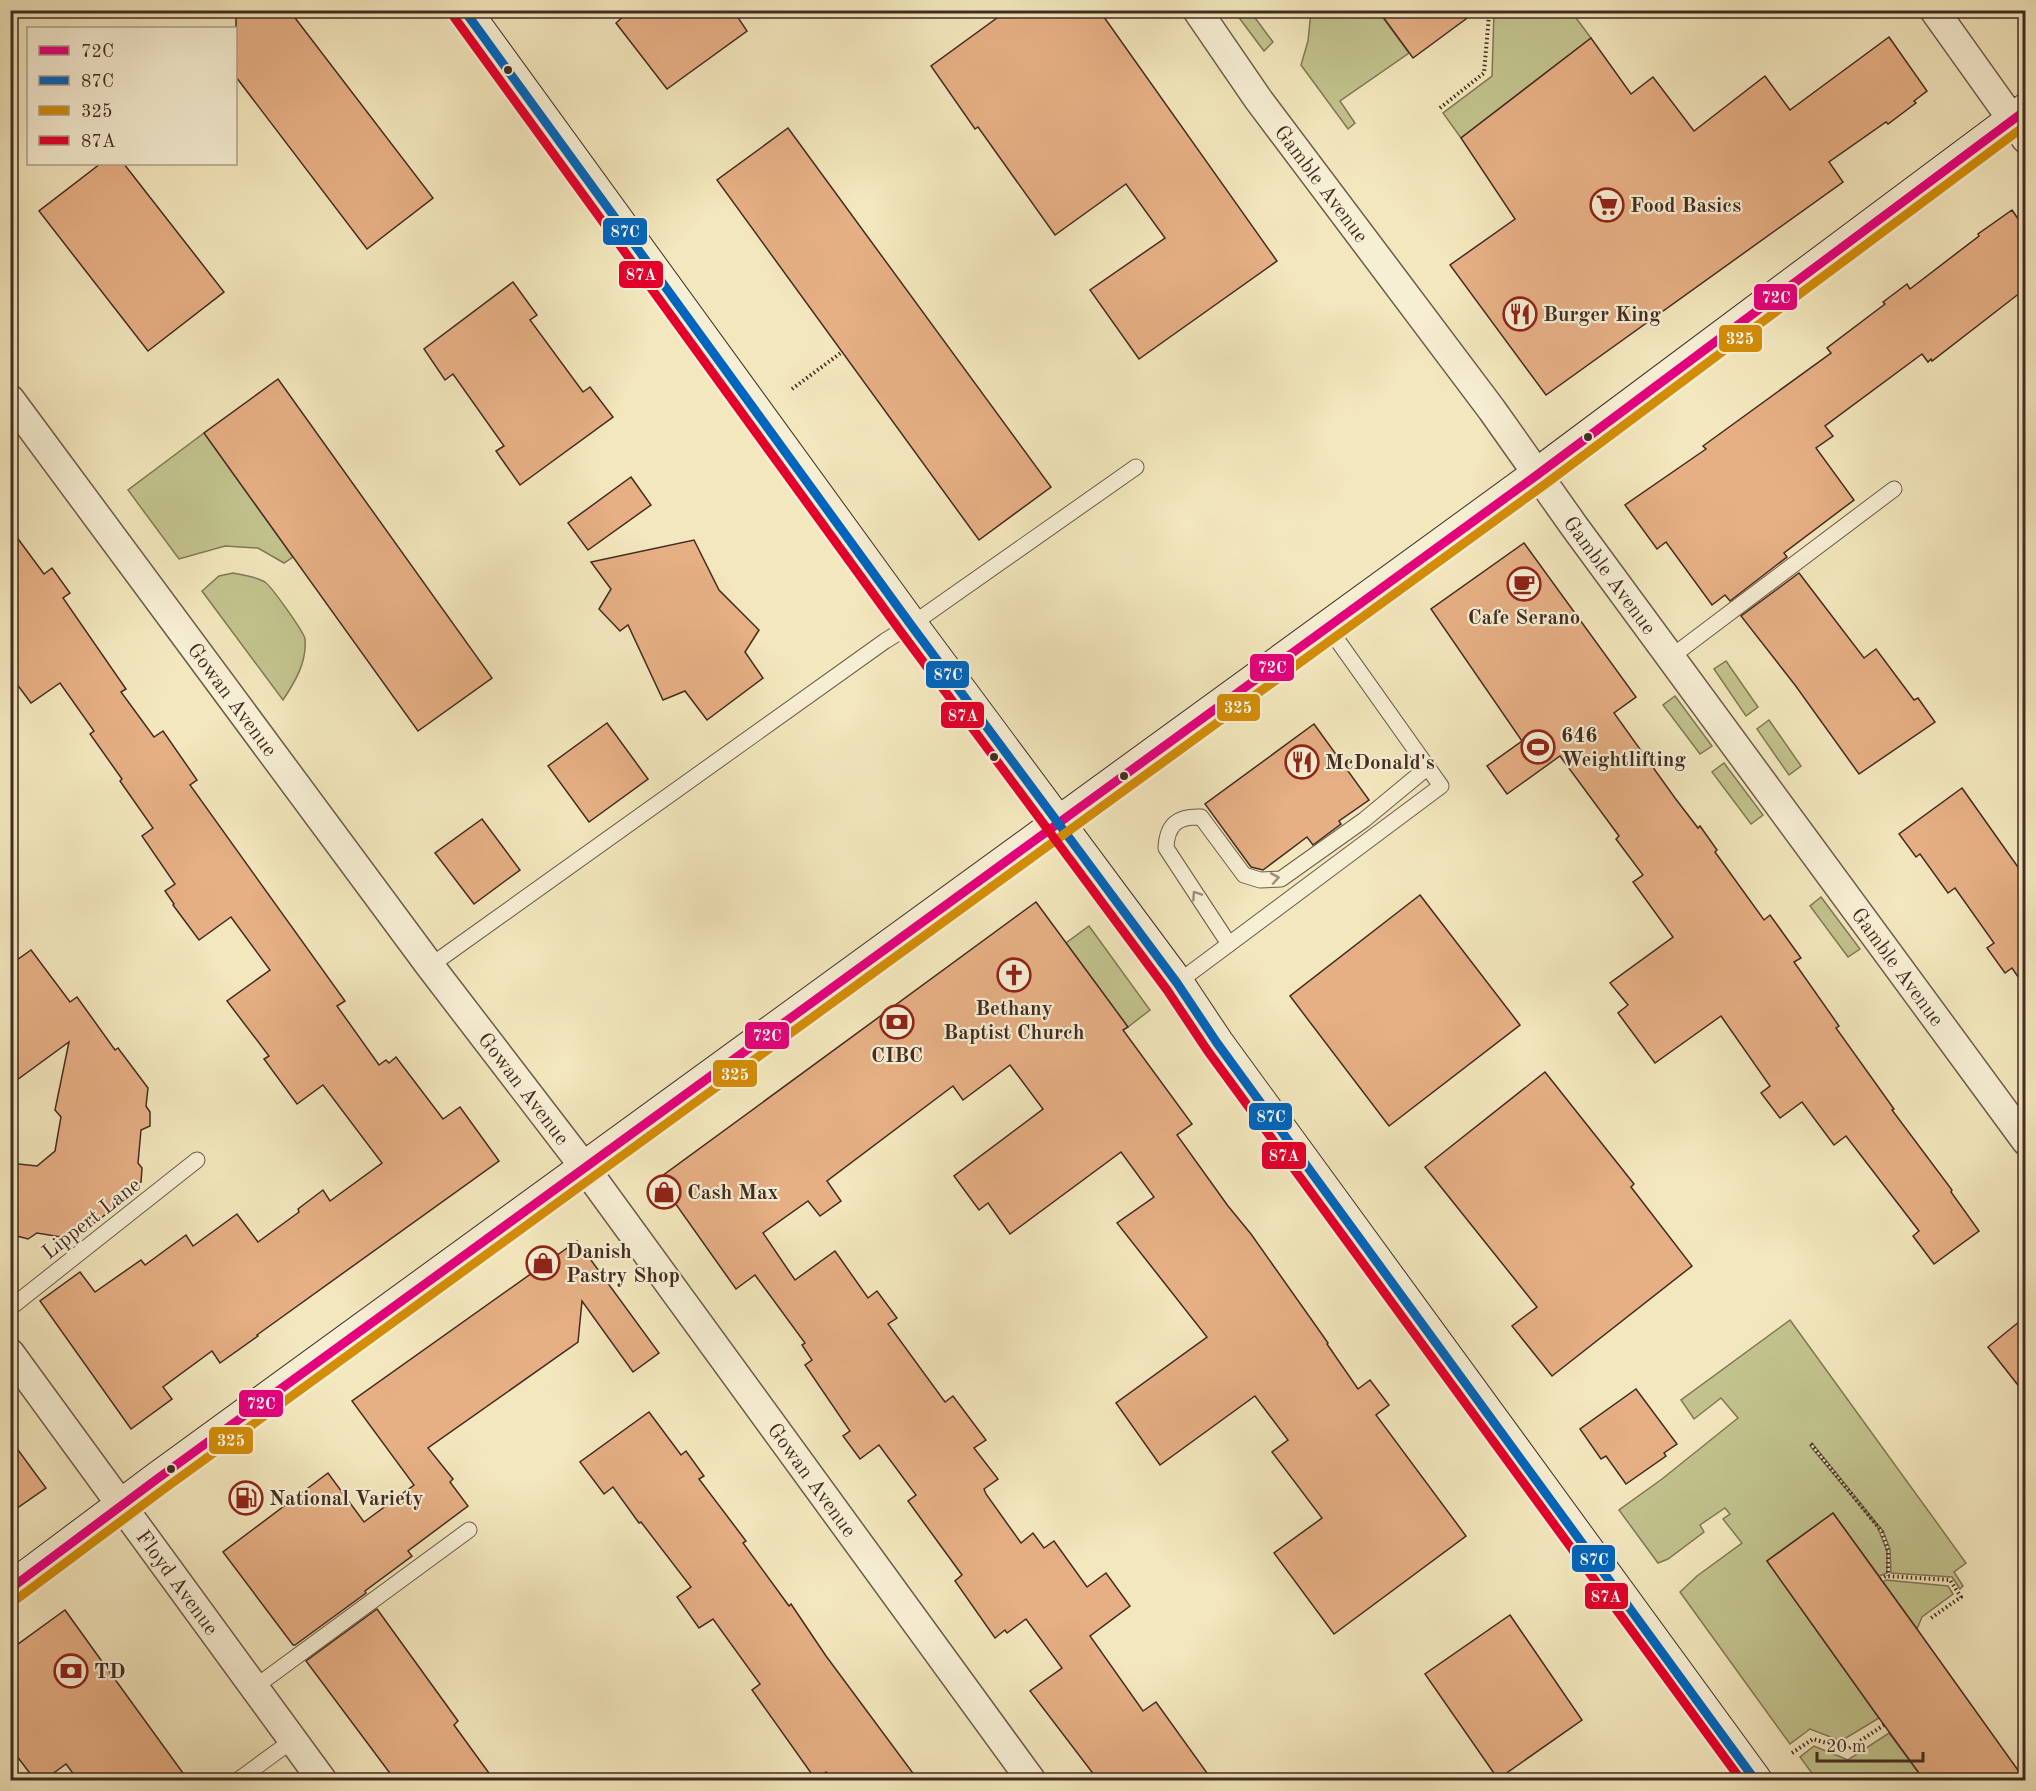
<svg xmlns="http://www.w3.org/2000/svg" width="2036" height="1791" font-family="'Old Standard TT',serif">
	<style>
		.green { fill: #c2c38d; stroke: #827758; stroke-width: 1.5 }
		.building { fill: #e6af84; stroke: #432b22; stroke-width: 1.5 }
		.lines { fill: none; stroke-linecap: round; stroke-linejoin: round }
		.lane-casing { stroke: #6f5a49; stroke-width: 17 }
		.street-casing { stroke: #6f5a49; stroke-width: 31 }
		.secondary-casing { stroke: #432b22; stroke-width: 35 }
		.path { stroke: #432b22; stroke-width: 4; stroke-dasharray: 1.5 3; stroke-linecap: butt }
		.lane { stroke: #f7efd4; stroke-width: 15 }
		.street { stroke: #f7efd4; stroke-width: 28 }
		.secondary { stroke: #f7efd4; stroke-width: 33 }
		.bus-1-casing { stroke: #f7efd4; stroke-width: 14 }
		.bus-2-casing { stroke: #f7efd4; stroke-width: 14 }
		.bus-3-casing { stroke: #f7efd4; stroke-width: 14 }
		.bus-4-casing { stroke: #f7efd4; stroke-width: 14 }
		.bus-1 { stroke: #e5007d; stroke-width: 9 }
		.bus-2 { stroke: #0065bd; stroke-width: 9 }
		.bus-3 { stroke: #d38d07; stroke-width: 9 }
		.bus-4 { stroke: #e4002b; stroke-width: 9 }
		.oneway { stroke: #9d8d7b }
		.bus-dot { fill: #432b22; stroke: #f7efd4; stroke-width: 2 }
		.labels { text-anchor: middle; stroke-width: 4.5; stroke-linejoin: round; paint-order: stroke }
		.street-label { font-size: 21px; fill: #432b22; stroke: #f7efd4 }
		.poi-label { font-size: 21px; font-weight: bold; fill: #432b22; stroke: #f7efd4; text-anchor: start }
		.line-badge { stroke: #f7efd4; stroke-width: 2 }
		.badge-label { font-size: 16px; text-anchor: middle; font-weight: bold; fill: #fff }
	</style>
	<rect width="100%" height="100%" fill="#f3e7bd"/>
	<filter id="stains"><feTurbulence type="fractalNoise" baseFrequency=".00333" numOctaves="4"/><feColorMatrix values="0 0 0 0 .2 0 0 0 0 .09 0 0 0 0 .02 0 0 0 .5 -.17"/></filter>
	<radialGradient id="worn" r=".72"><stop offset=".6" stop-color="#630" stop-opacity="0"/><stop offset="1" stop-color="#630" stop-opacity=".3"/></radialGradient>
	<g class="green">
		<polygon points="1234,11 1250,11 1273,42 1264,51"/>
		<polygon points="1311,11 1378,11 1409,53 1340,101 1355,123 1348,129 1301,65 1308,41"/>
		<polygon points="1494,11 1571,11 1591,38 1461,138 1443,113 1492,76"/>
		<polygon points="204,433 293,557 284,563 258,548 225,546 179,559 128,490"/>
		<path d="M233 573C244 575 255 576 265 582 271 586 304 632 305 639 307 662 295 682 283 700L202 591 219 576Z"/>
		<polygon points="1726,661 1758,707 1746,716 1714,669"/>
		<polygon points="1675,696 1712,746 1700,754 1663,705"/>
		<polygon points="1769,720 1801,766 1789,775 1757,729"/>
		<polygon points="1724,763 1763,815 1751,824 1712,772"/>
		<polygon points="1821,897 1860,949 1848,957 1810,906"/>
		<polygon points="1089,926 1150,1010 1128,1027 1066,943"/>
		<polygon points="1790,1320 1966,1563 1954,1572 1963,1586 1960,1589 1952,1577 1891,1573 1890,1549 1883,1531 1812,1443 1810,1446 1877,1526 1887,1551 1887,1573 1879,1576 1833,1513 1767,1561 1879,1718 1841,1741 1810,1729 1790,1744 1680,1592 1697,1576 1742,1543 1723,1519 1730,1514 1725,1508 1700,1525 1704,1532 1668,1559 1658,1563 1619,1510 1662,1479 1738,1418 1721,1398 1694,1419 1681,1400"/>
		<polygon points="1886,1580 1948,1586 1953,1594 1922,1617 1917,1629 1883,1582"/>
		<polygon points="1889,1733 1924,1780 1817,1780 1800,1757 1814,1746 1848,1760"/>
	</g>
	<g class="building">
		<polygon points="236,10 289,10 433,198 367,249 236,77"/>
		<polygon points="630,10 733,10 747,31 667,89 616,23"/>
		<polygon points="1008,10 1099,10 1277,261 1139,359 1090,290 1165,238 1126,184 1055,235 978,127 975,129 931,66"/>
		<polygon points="1378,10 1478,10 1413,58"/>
		<polygon points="1889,37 1927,91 1914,101 1916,103 1888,124 1886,122 1829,162 1843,182 1546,395 1450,265 1515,219 1461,138 1591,38 1631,94 1653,77 1694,131 1765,76 1790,110"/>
		<polygon points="788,128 1051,487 979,540 717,180"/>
		<polygon points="100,164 124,164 224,292 148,351 39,211"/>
		<polygon points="2012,210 2025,229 2025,289 1932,361 1931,359 1928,362 1922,354 1825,426 1833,436 1816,448 1854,500 1784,553 1787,557 1730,601 1725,595 1712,605 1666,542 1657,549 1625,505 1706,449 1703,446 1831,353 1827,348 1885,304 1883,302 1907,284 1910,289 1979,236 1978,234"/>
		<polygon points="513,282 537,315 530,320 583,392 590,387 613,417 520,485 496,451 504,446 453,374 445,380 424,349"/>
		<polygon points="278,379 492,678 418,731 204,433"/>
		<polygon points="631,477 651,505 588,550 568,523"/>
		<polygon points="10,528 44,574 52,568 70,593 63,598 126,689 121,692 154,737 163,731 197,780 190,785 345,1001 337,1006 379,1065 386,1060 389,1063 396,1057 443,1119 460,1107 499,1161 257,1335 258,1336 220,1363 212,1351 163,1387 172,1399 131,1429 40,1301 80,1272 95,1292 141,1260 145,1265 186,1235 193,1246 237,1214 258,1242 299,1212 298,1209 323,1190 330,1201 382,1163 323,1085 297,1104 264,1059 269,1056 227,1001 270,970 231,917 199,940 173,905 174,904 165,891 175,884 142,836 153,828 120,781 122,779 90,734 94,731 60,683 31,703 10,675"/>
		<polygon points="694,540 719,590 759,630 745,652 763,678 707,720 685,691 663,700 628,625 620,631 599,609 611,589 591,562"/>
		<polygon points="1524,543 1636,697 1614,713 1675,798 1698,828 1700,826 1717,850 1715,852 1764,920 1770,915 1801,958 1794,962 1839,1026 1836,1028 1894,1109 1892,1110 1952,1190 1951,1192 1979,1231 1934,1264 1913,1236 1919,1231 1846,1136 1834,1145 1802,1102 1780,1118 1761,1093 1770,1086 1721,1016 1655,1063 1618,1013 1628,1005 1610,983 1673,937 1633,882 1643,875 1616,839 1619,836 1560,756 1507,794 1487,766 1522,741 1431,609"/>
		<polygon points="1799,573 1864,658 1876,649 1914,700 1918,698 1935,722 1859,774 1795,685 1741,616"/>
		<polygon points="607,723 648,779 589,822 548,766"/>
		<polygon points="1314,724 1369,800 1339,821 1341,824 1313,845 1307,837 1263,870 1251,867 1205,804"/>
		<polygon points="1962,788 2025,877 2025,987 2012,968 2005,973 1987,948 1994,943 1955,888 1948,893 1920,854 1916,857 1899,834"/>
		<polygon points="482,819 520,870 474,904 435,853"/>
		<polygon points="1420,895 1520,1025 1389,1126 1290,996"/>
		<polygon points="1036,902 1128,1027 1123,1030 1192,1124 1177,1135 1228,1206 1251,1234 1328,1343 1327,1344 1358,1389 1370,1380 1389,1405 1376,1415 1466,1536 1334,1634 1274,1553 1322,1518 1272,1452 1288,1440 1255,1396 1160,1465 1116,1403 1207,1337 1117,1223 1154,1197 1121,1152 1010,1234 988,1203 979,1210 954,1176 1043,1109 1010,1065 963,1100 953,1086 827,1181 841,1201 820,1216 808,1201 763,1233 795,1280 835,1251 868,1298 877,1291 897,1318 888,1324 945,1402 953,1396 986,1440 974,1448 998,1479 984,1489 986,1494 1021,1543 1033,1533 1044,1548 1054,1541 1087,1587 1106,1573 1130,1606 1090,1636 1143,1711 1156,1702 1212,1780 1098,1780 1030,1691 1062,1668 1026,1619 1007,1633 1005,1630 995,1638 955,1581 962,1575 908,1501 916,1495 879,1445 860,1459 843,1436 850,1431 805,1365 812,1360 802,1345 805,1343 755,1275 736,1289 658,1179"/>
		<polygon points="31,950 70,1002 77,997 115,1050 118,1048 148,1088 146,1106 150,1112 150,1126 141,1130 138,1163 142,1168 141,1182 123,1195 122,1202 73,1239 37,1233 28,1239 17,1236 10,1226 10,1163 37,1166 55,1151 61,1117 55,1110 69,1042 10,1085 10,965"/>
		<polygon points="1545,1072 1634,1184 1631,1187 1692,1266 1552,1376 1512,1326 1537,1307 1425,1167"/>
		<polygon points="577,1241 659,1353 633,1372 582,1301 578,1342 428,1448 453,1479 450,1482 468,1506 408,1551 412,1556 365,1591 366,1593 295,1645 293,1645 223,1552 328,1473 364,1522 414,1485 352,1401"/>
		<polygon points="2025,1317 2025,1394 1988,1347"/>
		<polygon points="1636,1389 1677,1444 1664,1453 1666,1456 1626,1484 1606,1456 1601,1459 1580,1429"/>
		<polygon points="649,1412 681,1455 686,1451 704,1476 699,1479 746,1541 743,1543 789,1606 791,1604 826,1656 918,1780 833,1780 826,1772 816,1780 752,1690 760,1684 713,1619 699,1628 677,1597 691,1587 641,1522 639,1523 613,1487 604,1494 580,1462"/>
		<polygon points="10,1439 46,1488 10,1513"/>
		<polygon points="1833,1513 1917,1629 2025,1780 1924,1780 1879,1718 1767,1561"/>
		<polygon points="377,1609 458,1721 454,1725 494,1780 395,1780 306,1661"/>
		<polygon points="65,1610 93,1649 188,1780 78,1780 66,1764 44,1780 35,1780 10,1747 10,1650"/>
		<polygon points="1510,1615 1582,1720 1498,1779 1425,1674"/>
	</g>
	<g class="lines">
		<g class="lane-casing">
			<g id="lane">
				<polyline points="1671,657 1894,489"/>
				<path d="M1229 944 1166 848C1167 824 1178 816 1201 817L1244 875 1260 880 1281 879 1364 820 1428 767"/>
				<polyline points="430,966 885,641 911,625 1136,467"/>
				<polyline points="1177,983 1441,786 1328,627"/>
				<polyline points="10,1308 197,1160"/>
				<polyline points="255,1687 469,1530"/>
				<polyline points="238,1780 293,1740"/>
			</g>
		</g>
		<g class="street-casing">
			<g id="street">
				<path id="s1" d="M1197 10 1258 99 1492 410 1574 526 2026 1141"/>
				<polyline points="1934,10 2026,139"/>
				<path id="s2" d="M10 399 430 966 585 1168 1031 1780"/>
				<path id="s3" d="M10 1353 322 1780"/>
			</g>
		</g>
		<g class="secondary-casing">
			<g id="secondary">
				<polyline points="464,10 911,625 1177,983 1217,1043 1755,1780"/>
				<polyline points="10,1589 157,1479 1537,475 2026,110"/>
			</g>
		</g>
		<g class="path">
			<polyline points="1440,108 1484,73 1489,15 1486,10"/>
			<polyline points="792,389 842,352"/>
			<polyline points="1811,1444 1882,1532 1888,1551 1888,1576"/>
			<polyline points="1880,1579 1886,1576 1950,1580 1961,1597 1931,1618"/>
			<polyline points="1792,1753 1813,1739 1848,1749 1884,1725"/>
		</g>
		<use href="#lane" class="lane"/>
		<use href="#street" class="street"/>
		<use href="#secondary" class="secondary"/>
		<g class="bus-1-casing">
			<polyline id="bus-1" points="10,1589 157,1479 1537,475 2026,110"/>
		</g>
		<g class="bus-2-casing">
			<polyline id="bus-2" points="464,10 911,625 1177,983 1217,1043 1755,1780"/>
		</g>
		<g class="bus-3-casing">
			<polyline id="bus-3" points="17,1599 164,1489 1544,485 2026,125"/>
		</g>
		<g class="bus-4-casing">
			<polyline id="bus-4" points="454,17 901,632 1167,990 1207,1050 1741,1780"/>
		</g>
		<use href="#bus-1" class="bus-1"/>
		<use href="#bus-2" class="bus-2"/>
		<use href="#bus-3" class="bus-3"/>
		<use href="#bus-4" class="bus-4"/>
	</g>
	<defs><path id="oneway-chevron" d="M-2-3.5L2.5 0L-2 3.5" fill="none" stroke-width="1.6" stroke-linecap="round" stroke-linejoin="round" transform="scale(1.5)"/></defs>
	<g class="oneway">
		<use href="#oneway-chevron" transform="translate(1275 878) rotate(-10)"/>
		<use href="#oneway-chevron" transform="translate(1196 895) rotate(-124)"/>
	</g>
	<defs>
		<g id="supermarket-ring" transform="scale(1.725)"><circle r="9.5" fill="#f7efd4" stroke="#8f2418" stroke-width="1.5"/><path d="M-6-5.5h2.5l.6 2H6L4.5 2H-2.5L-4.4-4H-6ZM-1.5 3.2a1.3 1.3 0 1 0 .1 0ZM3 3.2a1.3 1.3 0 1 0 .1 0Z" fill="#8f2418"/></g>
		<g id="restaurant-ring" transform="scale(1.725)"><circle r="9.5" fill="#f7efd4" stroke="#8f2418" stroke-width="1.5"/><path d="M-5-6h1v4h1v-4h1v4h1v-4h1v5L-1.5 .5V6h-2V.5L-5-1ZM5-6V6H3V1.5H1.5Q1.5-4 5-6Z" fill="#8f2418"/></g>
		<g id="cafe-ring" transform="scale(1.725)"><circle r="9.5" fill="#f7efd4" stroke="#8f2418" stroke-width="1.5"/><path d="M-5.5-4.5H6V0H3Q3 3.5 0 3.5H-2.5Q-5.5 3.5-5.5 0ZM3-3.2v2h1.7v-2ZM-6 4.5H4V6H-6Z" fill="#8f2418"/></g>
		<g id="stadium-ring" transform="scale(1.725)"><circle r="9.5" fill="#f7efd4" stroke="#8f2418" stroke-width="1.5"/><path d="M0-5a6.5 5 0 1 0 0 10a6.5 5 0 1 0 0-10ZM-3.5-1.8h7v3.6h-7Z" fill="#8f2418"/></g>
		<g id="church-ring" transform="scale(1.725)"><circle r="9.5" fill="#f7efd4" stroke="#8f2418" stroke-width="1.5"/><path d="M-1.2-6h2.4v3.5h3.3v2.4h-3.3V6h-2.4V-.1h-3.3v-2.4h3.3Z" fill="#8f2418"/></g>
		<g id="bank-ring" transform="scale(1.725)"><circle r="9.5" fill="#f7efd4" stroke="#8f2418" stroke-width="1.5"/><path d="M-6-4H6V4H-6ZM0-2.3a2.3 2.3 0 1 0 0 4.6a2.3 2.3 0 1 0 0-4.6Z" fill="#8f2418"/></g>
		<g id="shop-ring" transform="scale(1.725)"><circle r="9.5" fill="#f7efd4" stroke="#8f2418" stroke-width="1.5"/><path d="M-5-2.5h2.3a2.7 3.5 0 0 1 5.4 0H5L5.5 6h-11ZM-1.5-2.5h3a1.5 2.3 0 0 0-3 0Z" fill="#8f2418"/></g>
		<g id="fuel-ring" transform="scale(1.725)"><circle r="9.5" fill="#f7efd4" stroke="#8f2418" stroke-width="1.5"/><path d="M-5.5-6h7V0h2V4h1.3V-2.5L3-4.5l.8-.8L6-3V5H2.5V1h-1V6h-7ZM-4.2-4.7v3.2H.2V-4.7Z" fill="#8f2418"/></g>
	</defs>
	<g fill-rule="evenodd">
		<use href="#supermarket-ring" x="1607" y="205"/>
		<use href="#restaurant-ring" x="1520" y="314"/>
		<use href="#cafe-ring" x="1524" y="584"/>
		<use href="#stadium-ring" x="1538" y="747"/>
		<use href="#restaurant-ring" x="1302" y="762"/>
		<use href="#church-ring" x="1014" y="975"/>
		<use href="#bank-ring" x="897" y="1022"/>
		<use href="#shop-ring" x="664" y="1192"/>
		<use href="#shop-ring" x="543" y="1263"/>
		<use href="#fuel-ring" x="246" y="1498"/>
		<use href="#bank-ring" x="71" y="1671"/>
	</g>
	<g class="bus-dot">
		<circle cx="508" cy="70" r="5"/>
		<circle cx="1588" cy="437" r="5"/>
		<circle cx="994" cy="757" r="5"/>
		<circle cx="1124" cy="776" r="5"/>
		<circle cx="171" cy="1469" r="5"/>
	</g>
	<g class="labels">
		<g class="street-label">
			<text dy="7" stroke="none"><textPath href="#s1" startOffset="214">Gamble Avenue</textPath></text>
			<text dy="7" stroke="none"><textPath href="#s1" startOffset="700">Gamble Avenue</textPath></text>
			<text dy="7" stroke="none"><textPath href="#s2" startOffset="374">Gowan Avenue</textPath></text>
			<text dy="7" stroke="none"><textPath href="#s1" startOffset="1186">Gamble Avenue</textPath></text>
			<text dy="7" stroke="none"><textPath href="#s2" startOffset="860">Gowan Avenue</textPath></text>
			<text transform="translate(91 1218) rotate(-38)" y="7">Lippert Lane</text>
			<text dy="7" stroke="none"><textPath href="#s2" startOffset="1346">Gowan Avenue</textPath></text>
			<text dy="7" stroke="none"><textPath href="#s3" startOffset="284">Floyd Avenue</textPath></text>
		</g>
		<g class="poi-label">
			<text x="1630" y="212">Food Basics</text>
			<text x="1543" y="321">Burger King</text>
			<text x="1524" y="624" text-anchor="middle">Cafe Serano</text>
			<text x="1561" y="742">646<tspan x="1561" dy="24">Weightlifting</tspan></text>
			<text x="1325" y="769">McDonald's</text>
			<text x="1014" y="1015" text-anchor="middle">Bethany<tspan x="1014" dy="24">Baptist Church</tspan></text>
			<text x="897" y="1062" text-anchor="middle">CIBC</text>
			<text x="687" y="1199">Cash Max</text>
			<text x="566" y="1258">Danish<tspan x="566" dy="24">Pastry Shop</tspan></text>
			<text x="269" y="1505">National Variety</text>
			<text x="94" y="1678">TD</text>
		</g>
	</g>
	<g class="line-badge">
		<rect x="602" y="217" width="46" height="29" rx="6" fill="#0065bd"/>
		<rect x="618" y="260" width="46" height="29" rx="6" fill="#e4002b"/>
		<rect x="1753" y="283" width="45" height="28" rx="6" fill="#e5007d"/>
		<rect x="1718" y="324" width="45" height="29" rx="6" fill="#d38d07"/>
		<rect x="1249" y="653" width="46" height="29" rx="6" fill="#e5007d"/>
		<rect x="925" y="660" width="45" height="29" rx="6" fill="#0065bd"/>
		<rect x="1216" y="693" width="45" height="29" rx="6" fill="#d38d07"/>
		<rect x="940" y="701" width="45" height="28" rx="6" fill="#e4002b"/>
		<rect x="744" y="1021" width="46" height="29" rx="6" fill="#e5007d"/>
		<rect x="712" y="1059" width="46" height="29" rx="6" fill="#d38d07"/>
		<rect x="1248" y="1102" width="45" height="29" rx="6" fill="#0065bd"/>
		<rect x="1261" y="1141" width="46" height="29" rx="6" fill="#e4002b"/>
		<rect x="238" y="1389" width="46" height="29" rx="6" fill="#e5007d"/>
		<rect x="208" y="1426" width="46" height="29" rx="6" fill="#d38d07"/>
		<rect x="1571" y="1544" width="45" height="29" rx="6" fill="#0065bd"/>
		<rect x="1584" y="1582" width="45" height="28" rx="6" fill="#e4002b"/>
	</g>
	<g class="badge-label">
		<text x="625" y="237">87C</text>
		<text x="641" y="280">87A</text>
		<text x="1776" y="303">72C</text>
		<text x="1740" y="344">325</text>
		<text x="1272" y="673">72C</text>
		<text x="948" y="680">87C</text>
		<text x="1238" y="713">325</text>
		<text x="963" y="721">87A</text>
		<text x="767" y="1041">72C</text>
		<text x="735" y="1080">325</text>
		<text x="1271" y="1122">87C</text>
		<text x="1284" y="1161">87A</text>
		<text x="261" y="1409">72C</text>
		<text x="231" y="1446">325</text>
		<text x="1594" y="1565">87C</text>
		<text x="1606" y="1602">87A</text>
	</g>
	<rect width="2036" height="1791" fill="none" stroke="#f3e7bd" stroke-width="36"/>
	<rect x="12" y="12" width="2012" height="1767" fill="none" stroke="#432b22" stroke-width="3"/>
	<rect x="18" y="18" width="2000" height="1755" fill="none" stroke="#432b22" stroke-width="1.5"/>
	<rect x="27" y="27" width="210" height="138" fill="#f7efd4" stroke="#afa18d" stroke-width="1.5"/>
	<rect x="39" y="46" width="30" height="9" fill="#e5007d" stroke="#afa18d" stroke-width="1.5"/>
	<text x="81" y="57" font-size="18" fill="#432b22">72C</text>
	<rect x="39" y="76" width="30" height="9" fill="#0065bd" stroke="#afa18d" stroke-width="1.5"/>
	<text x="81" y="87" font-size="18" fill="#432b22">87C</text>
	<rect x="39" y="106" width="30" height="9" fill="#d38d07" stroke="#afa18d" stroke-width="1.5"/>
	<text x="81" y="117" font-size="18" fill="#432b22">325</text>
	<rect x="39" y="136" width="30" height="9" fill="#e4002b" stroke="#afa18d" stroke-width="1.5"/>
	<text x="81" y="147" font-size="18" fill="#432b22">87A</text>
	<path d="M1817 1752v9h106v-9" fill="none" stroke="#432b22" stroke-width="3"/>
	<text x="1826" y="1752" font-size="18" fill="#432b22" stroke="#f7efd4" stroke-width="4.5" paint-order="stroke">20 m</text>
	<rect width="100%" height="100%" filter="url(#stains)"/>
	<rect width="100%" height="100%" fill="url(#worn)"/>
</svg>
